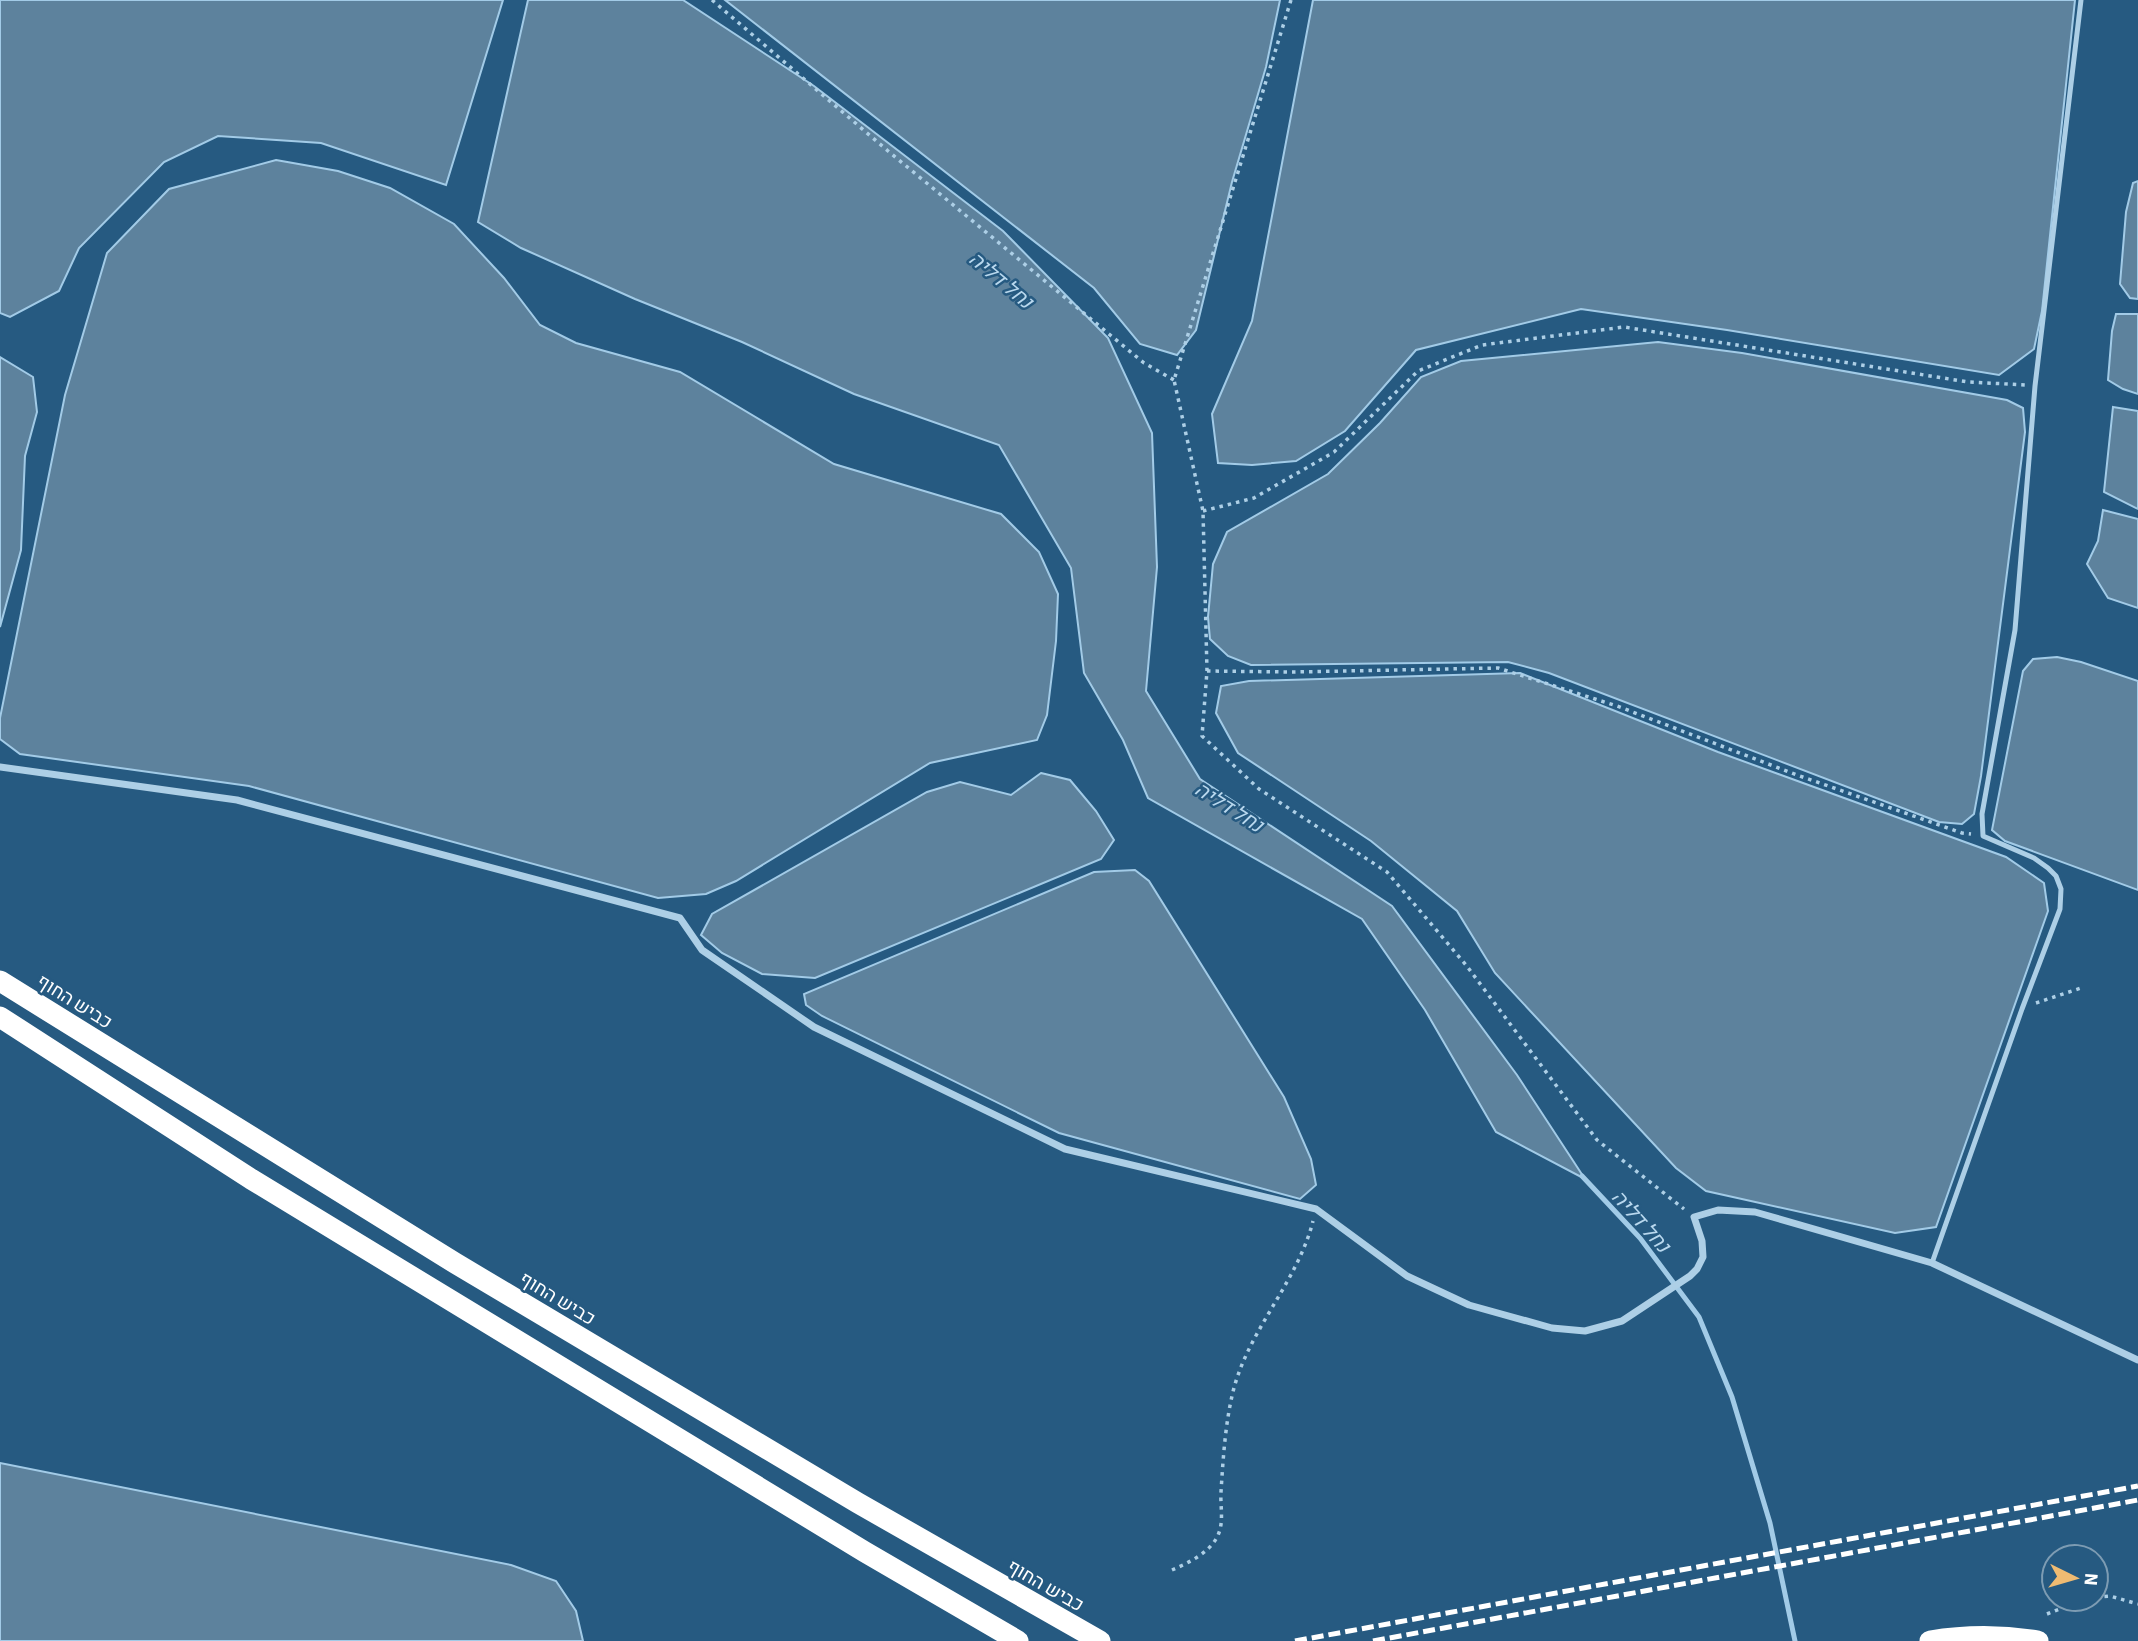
<svg xmlns="http://www.w3.org/2000/svg" width="2138" height="1641" font-family="'Source Sans 3',Heebo,sans-serif">
	<style>
		.water { fill: #5d829d; stroke: #a2cbe7; stroke-width: 2 }
		.lines { fill: none; stroke-linecap: round; stroke-linejoin: round }
		.stream { stroke: #a2cbe7; stroke-width: 5 }
		.path { stroke: #adcfe6; stroke-width: 3.5; stroke-dasharray: 3.5 5; stroke-linecap: butt }
		.service { stroke: #adcfe6; stroke-width: 5 }
		.minor { stroke: #adcfe6; stroke-width: 7 }
		.motorway { stroke: #fff; stroke-width: 21 }
		.rail { stroke: #fff; stroke-width: 5; stroke-dasharray: 12 5; stroke-linecap: butt }
		.labels { text-anchor: middle; stroke-width: 5; stroke-linejoin: round; paint-order: stroke }
		.street-label { font-size: 19px; fill: #fff; stroke: #265a81 }
		.water-label { font-size: 21px; font-style: italic; fill: #b9d8ee; stroke: #265a81 }
	</style>
	<rect width="100%" height="100%" fill="#265a81"/>
	<g class="water">
		<polygon points="0,0 503,0 446,185 321,143 218,136 164,162 79,248 59,291 10,317 0,313"/>
		<polygon points="528,0 683,0 814,86 1003,231 1108,338 1152,433 1157,567 1146,691 1200,779 1392,906 1517,1075 1585,1179 1496,1132 1425,1010 1362,919 1148,798 1123,740 1084,673 1071,568 999,445 854,394 742,342 635,299 521,248 478,222"/>
		<polygon points="725,0 1280,0 1266,67 1232,182 1196,330 1177,355 1140,344 1094,288"/>
		<polygon points="1313,0 2075,0 2042,311 2034,349 1999,375 1727,330 1581,309 1416,350 1345,431 1296,461 1252,465 1218,463 1212,414 1252,321"/>
		<polygon points="276,160 338,171 390,188 454,224 504,278 540,325 576,343 680,372 834,464 1001,514 1039,552 1058,594 1056,641 1047,715 1037,740 930,763 736,881 706,894 658,898 249,786 20,754 0,739 0,718 65,395 107,253 169,189"/>
		<polygon points="2138,181 2138,299 2130,298 2120,284 2126,212 2133,183"/>
		<polygon points="2116,314 2138,314 2138,394 2123,389 2108,380 2112,331"/>
		<polygon points="1658,342 1742,353 2007,400 2023,408 2025,432 1981,776 1974,814 1962,824 1939,822 1549,673 1508,662 1251,665 1228,656 1210,639 1208,617 1213,564 1227,532 1328,474 1380,423 1421,377 1461,361"/>
		<polygon points="0,357 33,377 37,412 25,456 21,550 0,627"/>
		<polygon points="2113,407 2138,411 2138,509 2104,492"/>
		<polygon points="2103,510 2138,519 2138,608 2108,598 2087,564 2098,541"/>
		<polygon points="2057,657 2081,662 2138,681 2138,890 2005,841 1992,830 2023,671 2033,659"/>
		<polygon points="1520,673 1718,752 2006,857 2044,883 2048,911 1936,1227 1895,1233 1706,1191 1676,1168 1495,973 1457,911 1371,841 1238,753 1216,713 1221,686 1249,681"/>
		<polygon points="1041,773 1070,780 1096,811 1114,840 1101,859 815,978 762,974 722,953 701,935 712,914 927,792 960,782 1011,795"/>
		<polygon points="1135,870 1149,881 1284,1097 1311,1159 1316,1185 1300,1199 1059,1133 822,1016 806,1005 804,994 1094,872"/>
		<polygon points="0,1463 511,1565 556,1581 576,1611 583,1641 0,1641"/>
	</g>
	<g class="lines">
		<polyline class="stream" points="1582,1176 1640,1238 1699,1317 1732,1397 1770,1523 1795,1641"/>
		<g class="path">
			<polyline points="712,0 888,151 1144,363 1174,380"/>
			<polyline points="1291,0 1174,380 1203,511 1207,671 1202,736 1259,789 1387,872 1466,965 1597,1140 1684,1209"/>
			<polyline points="1203,511 1254,498 1334,452 1418,371 1482,345 1624,327 1968,382 2026,385"/>
			<polyline points="1207,671 1294,672 1498,668 1617,706 1797,775 1962,833 1971,834"/>
			<polyline points="2036,1003 2084,987"/>
			<path d="M1172 1570C1188 1563 1207 1554 1216 1539 1225 1524 1220 1508 1221 1492 1223 1460 1225 1427 1232 1396 1246 1332 1297 1284 1313 1221"/>
			<polyline points="2096,1597 2110,1596 2138,1604"/>
			<polyline points="2047,1614 2085,1599"/>
		</g>
		<polyline class="service" points="1932,1263 2022,1009 2060,909 2061,889 2056,876 2048,868 2034,858 1983,836 1982,814 2015,630 2035,386 2081,0"/>
		<polyline class="minor" points="0,767 237,800 680,918 702,950 814,1027 1065,1149 1316,1209 1407,1276 1469,1305 1552,1328 1585,1331 1622,1321 1690,1276 1697,1269 1703,1257 1702,1241 1694,1217 1718,1210 1755,1212 1932,1263 2138,1360"/>
		<g class="motorway">
			<polyline points="0,981 455,1263 858,1503 1100,1641"/>
			<polyline points="0,1017 251,1179 865,1552 1018,1641"/>
			<path d="M1930 1641C1967 1635 2001 1635 2038 1641"/>
		</g>
		<g class="rail">
			<polyline points="1295,1641 2138,1486"/>
			<polyline points="1373,1641 2138,1500"/>
		</g>
	</g>
	<g class="labels">
		<g class="street-label">
			<text transform="translate(75 1001) rotate(32)" y="7">כביש החוף</text>
			<text transform="translate(558 1298) rotate(31)" y="7">כביש החוף</text>
			<text transform="translate(1046 1585) rotate(30)" y="7">כביש החוף</text>
		</g>
		<g class="water-label">
			<text transform="translate(1001 280) rotate(40)" y="7">נחל דליה</text>
			<text transform="translate(1229 807) rotate(32)" y="7">נחל דליה</text>
			<text transform="translate(1641 1221) rotate(48)" y="7">נחל דליה</text>
		</g>
	</g>
	<g transform="translate(2075 1578) rotate(95)"><circle r="33" fill="#265a81" stroke="#7d9cb3" stroke-width="2"/>
	<path d="M0-5L12 26L0 18L-12 26Z" fill="#efbb72"/>
	<text y="-10" font-size="19" font-weight="bold" text-anchor="middle" fill="#ffffff">N</text>
	</g>
</svg>
